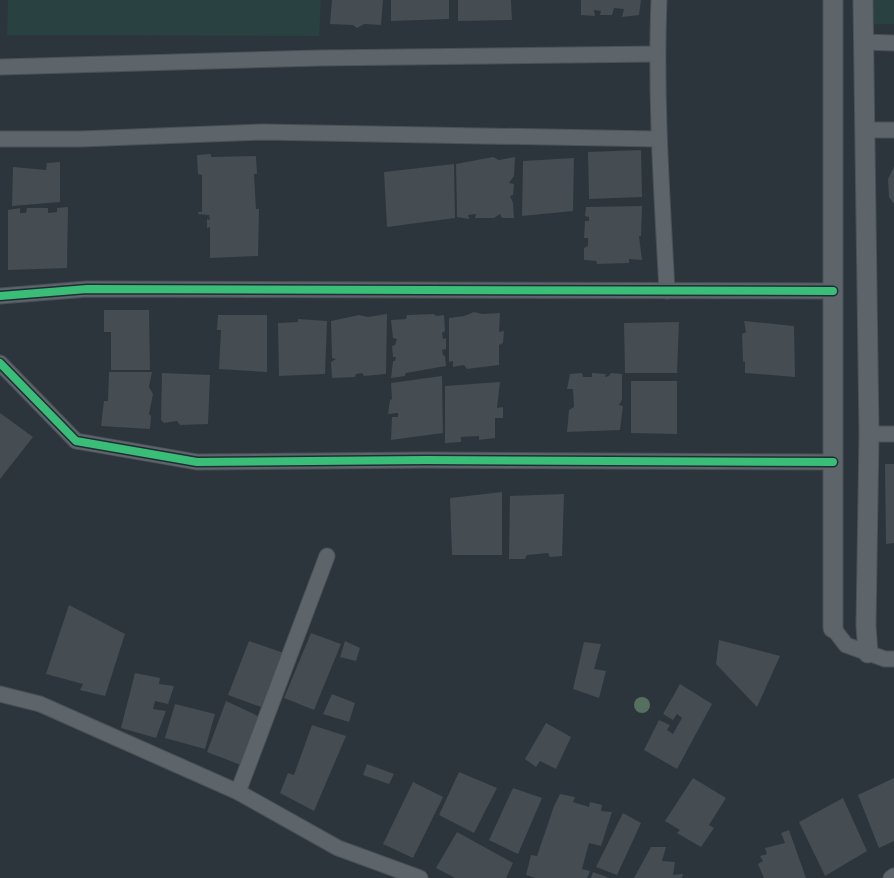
<svg xmlns="http://www.w3.org/2000/svg" width="894" height="878" font-family="'Exo 2',sans-serif">
	<style>
		.green { fill: #294141 }
		.building { fill: #454c52 }
		.lines { fill: none; stroke-linecap: round; stroke-linejoin: round }
		.minor-casing { stroke: #4b5156; stroke-width: 17 }
		.tertiary-casing { stroke: #4b5156; stroke-width: 21 }
		.minor { stroke: #5d646a; stroke-width: 15 }
		.tertiary { stroke: #5d646a; stroke-width: 19 }
		.cycleway-casing { stroke: #1f2d37; stroke-width: 11 }
		.cycleway { stroke: #3abd76; stroke-width: 8 }
		.tree { fill: #55705e }
	</style>
	<rect width="100%" height="100%" fill="#2c353c"/>
	<g class="green">
		<polygon points="8,0 321,0 319,36 7,35"/>
		<polygon points="872,0 894,0 894,24 873,24"/>
	</g>
	<g class="building">
		<polygon points="332,0 383,0 381,25 364,24 357,28 353,25 330,24"/>
		<polygon points="391,0 449,0 449,19 391,21"/>
		<polygon points="458,0 511,0 512,20 458,21"/>
		<polygon points="581,0 641,0 639,15 622,17 624,9 614,8 612,15 600,15 601,11 594,10 595,16 581,15"/>
		<polygon points="641,150 642,197 589,199 588,152"/>
		<polygon points="211,154 211,157 256,156 257,174 254,174 256,209 259,209 258,256 210,258 210,227 207,228 207,219 210,220 209,215 198,214 198,212 202,212 202,175 198,174 197,155"/>
		<polygon points="493,157 499,160 515,157 514,176 509,183 514,184 513,195 510,196 513,203 514,218 502,218 500,214 494,218 475,218 476,214 468,215 469,219 457,217 456,164"/>
		<polygon points="574,158 573,211 522,216 523,161"/>
		<polygon points="60,162 60,202 12,206 13,167 46,170 47,163"/>
		<polygon points="454,164 455,218 387,227 384,172"/>
		<polygon points="894,167 894,204 889,197 888,179"/>
		<polygon points="642,206 641,236 639,236 642,260 629,259 629,263 597,264 596,261 584,260 584,248 588,246 588,238 584,238 585,221 589,221 589,217 585,216 586,207"/>
		<polygon points="68,207 67,268 8,270 8,210 20,208 20,213 26,213 27,208 48,208 48,213 57,212 57,208"/>
		<polygon points="104,310 149,310 150,370 111,370 111,332 104,332"/>
		<polygon points="474,312 482,314 500,313 499,332 504,331 503,343 499,345 499,365 467,369 464,365 453,367 453,361 449,362 449,318 464,316"/>
		<polygon points="387,314 386,374 364,376 362,373 356,374 355,377 332,378 331,362 336,359 332,358 331,321 359,315 368,317"/>
		<polygon points="434,314 436,316 444,315 445,331 442,333 443,339 446,338 446,349 442,350 443,355 445,356 446,366 406,373 405,376 391,378 393,361 395,361 396,357 393,357 392,346 395,345 397,339 393,338 391,320 406,319 407,315"/>
		<polygon points="218,315 267,315 267,372 219,369 221,330 217,330"/>
		<polygon points="298,319 327,321 325,374 279,376 278,323 298,322"/>
		<polygon points="744,321 794,326 795,377 745,373 745,362 743,361 742,334 746,332"/>
		<polygon points="679,322 677,373 625,373 624,323"/>
		<polygon points="109,372 152,372 149,387 153,394 149,414 151,416 150,429 101,426 104,401 108,401"/>
		<polygon points="162,373 210,375 208,424 180,425 177,421 164,423 161,420"/>
		<polygon points="582,373 583,377 592,377 592,373 606,374 605,377 609,376 611,373 622,374 622,400 619,405 623,406 620,430 567,432 569,410 574,407 573,389 567,389 570,374"/>
		<polygon points="442,376 443,433 391,440 392,417 398,417 398,413 388,414 390,400 392,399 391,383"/>
		<polygon points="631,381 677,381 677,434 631,433"/>
		<polygon points="500,382 497,408 503,407 503,418 495,418 495,438 479,440 479,436 461,437 461,442 445,443 445,386"/>
		<polygon points="0,413 33,437 0,479"/>
		<polygon points="885,464 894,464 894,543 886,544"/>
		<polygon points="502,492 502,555 452,555 450,498"/>
		<polygon points="564,494 562,556 550,557 548,553 527,555 525,559 509,559 510,496"/>
		<polygon points="69,605 125,634 105,696 80,690 83,684 46,674"/>
		<polygon points="311,633 341,644 314,710 284,698"/>
		<polygon points="719,640 780,656 757,707 716,664"/>
		<polygon points="249,641 284,653 261,707 228,695"/>
		<polygon points="345,641 360,648 356,661 340,657"/>
		<polygon points="584,642 601,644 594,669 606,671 599,698 573,689"/>
		<polygon points="135,673 160,678 159,684 174,686 168,704 155,701 153,709 166,711 156,738 121,728"/>
		<polygon points="680,684 712,704 677,769 644,750 659,720 670,725 667,730 673,734 682,718 677,714 673,720 663,714"/>
		<polygon points="332,694 355,703 349,722 323,714"/>
		<polygon points="226,701 260,717 241,765 207,752"/>
		<polygon points="175,704 215,714 205,749 165,738"/>
		<polygon points="546,723 571,737 556,769 540,761 536,767 525,759"/>
		<polygon points="312,725 346,736 314,811 280,793 288,773 294,775"/>
		<polygon points="367,764 394,774 389,784 363,775"/>
		<polygon points="459,772 497,788 474,833 439,815"/>
		<polygon points="693,778 726,798 709,825 714,828 701,847 677,833 680,830 665,821"/>
		<polygon points="894,778 894,841 879,848 858,795"/>
		<polygon points="413,782 443,797 413,858 383,844"/>
		<polygon points="513,788 542,798 518,854 489,840"/>
		<polygon points="560,794 575,797 573,802 589,807 590,802 602,805 601,811 612,812 601,846 589,843 582,869 590,871 587,878 536,878 526,875 531,855 537,856 554,806"/>
		<polygon points="843,798 867,851 825,876 799,822"/>
		<polygon points="623,813 641,823 617,875 596,867"/>
		<polygon points="789,830 806,878 764,878 758,864 763,861 760,856 767,854 765,848 785,843 781,833"/>
		<polygon points="457,832 513,863 506,878 455,878 436,868"/>
		<polygon points="651,847 666,847 662,861 675,862 673,875 683,874 682,878 634,878"/>
		<polygon points="593,872 610,878 591,878"/>
	</g>
	<g class="lines">
		<g class="minor-casing">
			<g id="minor">
				<path d="M659 0C655 97 662 194 667 291"/>
				<polyline points="863,42 894,43"/>
				<polyline points="0,67 319,58 656,54"/>
				<polyline points="864,130 894,130"/>
				<polyline points="0,139 80,139 263,132 658,139"/>
				<polyline points="0,296 87,289 833,291"/>
				<polyline points="0,363 76,441 197,462 426,460 833,462"/>
				<polyline points="869,434 894,434"/>
				<polyline points="833,628 846,645 885,659 894,659"/>
				<polyline points="0,694 40,704 238,792 338,848 420,878"/>
				<polyline points="238,792 327,556"/>
				<polyline points="891,878 894,876"/>
			</g>
		</g>
		<g class="tertiary-casing">
			<g id="tertiary">
				<polyline points="863,0 869,434 866,626 868,653"/>
				<polyline points="833,628 833,0"/>
			</g>
		</g>
		<use href="#minor" class="minor"/>
		<use href="#tertiary" class="tertiary"/>
		<g class="cycleway-casing">
			<g id="cycleway">
				<polyline points="0,296 87,289 833,291"/>
				<polyline points="0,363 76,441 197,462 426,460 833,462"/>
			</g>
		</g>
		<use href="#cycleway" class="cycleway"/>
	</g>
	<circle class="tree" cx="642" cy="705" r="8"/>
</svg>
